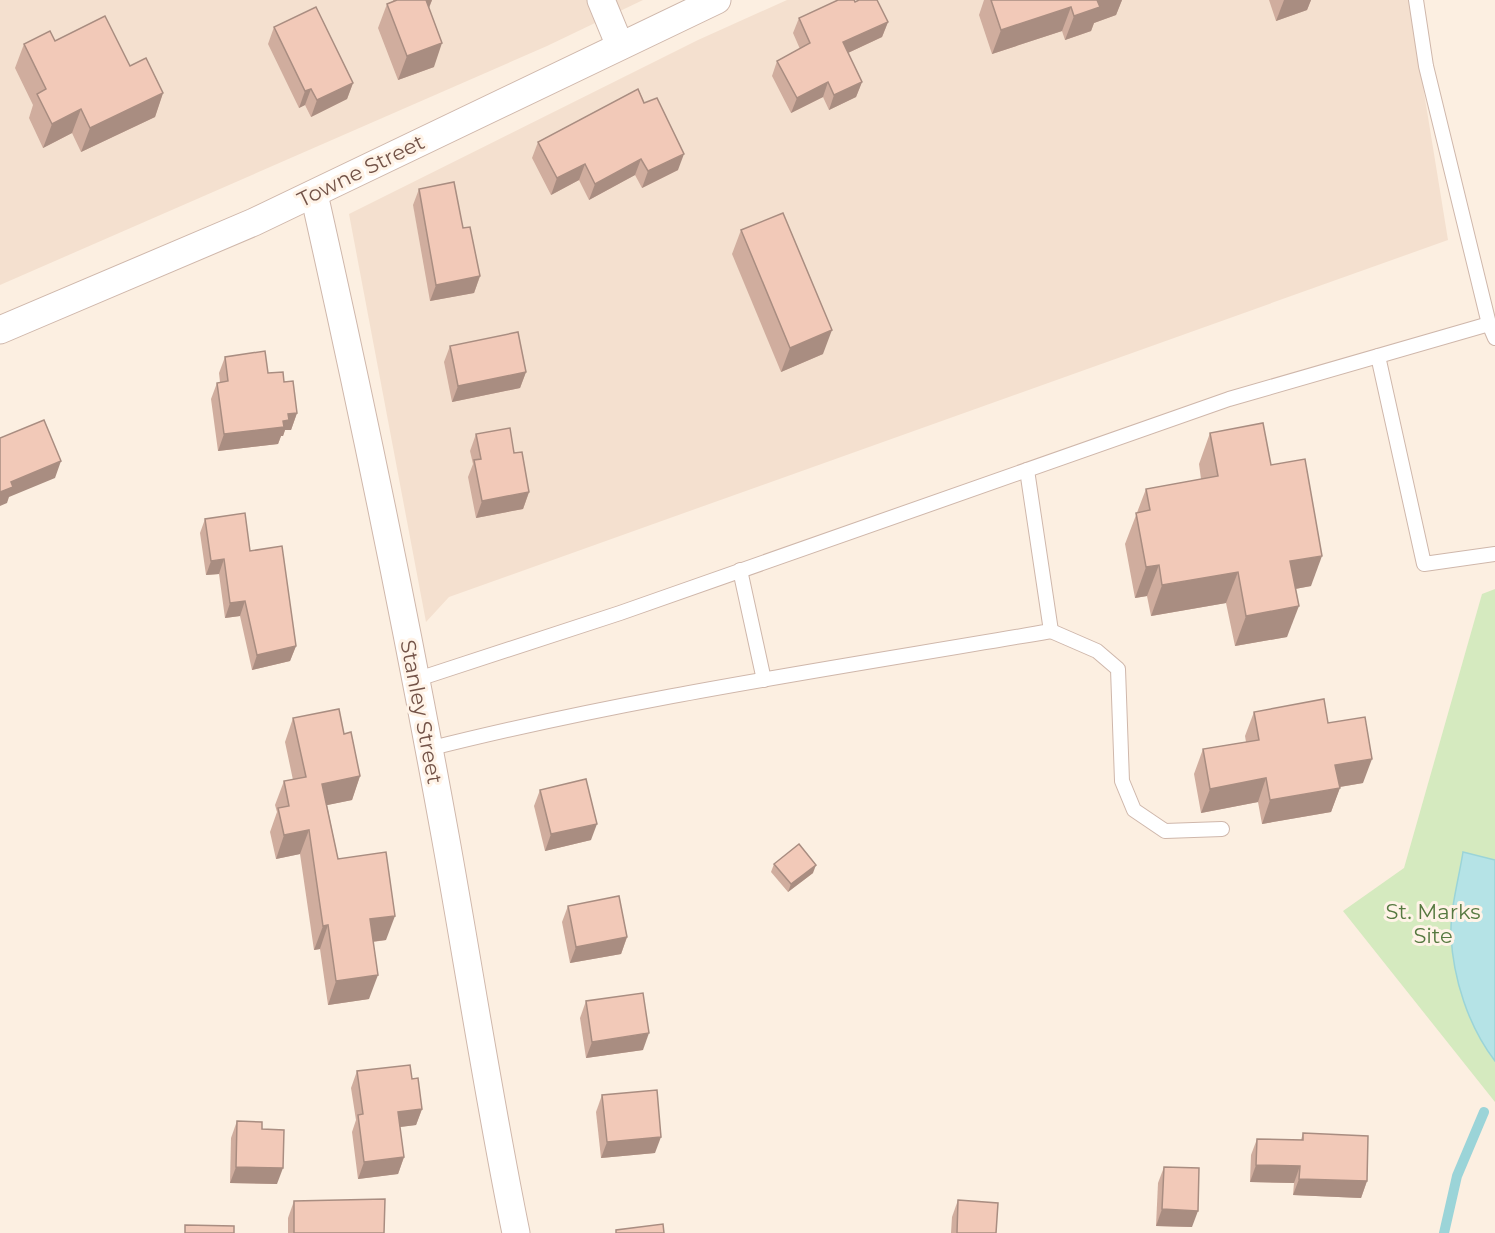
<svg xmlns="http://www.w3.org/2000/svg" width="1495" height="1233" font-family="Montserrat,sans-serif">
	<style>
		.residential { fill: #f4e0cf }
		.green { fill: #d5eabf }
		.water { fill: #b5e3e6; stroke: #9bd4d8; stroke-width: 1.5 }
		.lines { fill: none; stroke-linecap: round; stroke-linejoin: round }
		.stream { stroke: #9bd4d8; stroke-width: 10 }
		.service-casing { stroke: #cfb7ab; stroke-width: 16 }
		.minor-casing { stroke: #cfb7ab; stroke-width: 29 }
		.service { stroke: #fff; stroke-width: 14 }
		.minor { stroke: #fff; stroke-width: 27 }
		.wall { fill: #d0ad9e }
		.shaded-wall { fill: #a98d81 }
		.building { fill: #f2c9b8; stroke: #a98d81; stroke-width: 1.5 }
		.labels { text-anchor: middle; stroke-width: 6; stroke-linejoin: round; paint-order: stroke }
		.street-label { font-size: 21px; fill: #735348; stroke: #fff3e7 }
		.park-label { font-size: 21px; fill: #567940; stroke: #fff3e7 }
	</style>
	<rect width="100%" height="100%" fill="#fcefe1"/>
	<g class="residential">
		<polygon points="0,0 643,0 547,46 0,285"/>
		<polygon points="787,0 1409,0 1448,240 449,597 426,622 349,214 698,40"/>
	</g>
	<polygon class="green" points="1495,589 1495,1102 1343,911 1404,868 1482,594"/>
	<path class="water" d="M1463 852 1495 860V1061C1468 1026 1453 978 1451 935 1450 909 1459 878 1463 852Z"/>
	<g class="lines">
		<polyline class="stream" points="1444,1233 1457,1176 1484,1112"/>
		<g class="service-casing">
			<g id="service">
				<polyline points="1416,0 1426,66 1489,324 1495,338"/>
				<polyline points="1378,356 1424,564 1495,554"/>
				<polyline points="740,570 764,680"/>
				<polyline points="1051,631 1097,651 1118,669 1122,781 1134,810 1165,831 1222,829"/>
				<polyline points="415,680 620,613 1229,399 1489,324"/>
				<path d="M428 749C633 697 843 667 1051 631L1027 470"/>
			</g>
		</g>
		<g class="minor-casing">
			<g id="minor">
				<polyline points="601,0 620,46"/>
				<path d="M314 194C362 407 406 620 445 835 469 968 489 1101 516 1233"/>
				<polyline points="0,330 254,222 717,0"/>
			</g>
		</g>
		<use href="#service" class="service"/>
		<use href="#minor" class="minor"/>
	</g>
	<g class="wall">
		<polygon points="393,0 432,0 429,8 434,67 398,80 378,28 387,4 393,1"/>
		<polygon points="984,0 1122,0 1116,15 1094,23 1091,31 1065,40 1062,31 992,54 979,15"/>
		<polygon points="1269,0 1311,0 1307,10 1276,21"/>
		<polygon points="855,2 888,22 882,37 848,53 862,82 856,97 829,110 823,97 791,113 772,76 777,61 800,49 793,33 799,18"/>
		<polygon points="274,27 353,83 347,99 311,117 305,105 299,108 268,44"/>
		<polygon points="55,41 130,66 163,93 155,117 81,152 72,133 43,148 29,118 33,105 15,68 24,44"/>
		<polygon points="638,89 678,170 642,188 635,175 589,200 579,180 551,195 532,158 538,142"/>
		<polygon points="419,189 463,228 480,276 474,293 430,301 413,205"/>
		<polygon points="741,230 823,354 781,372 732,254"/>
		<polygon points="450,346 526,372 520,388 452,402 444,362"/>
		<polygon points="225,357 268,373 284,382 297,413 291,430 285,430 283,436 281,436 278,444 218,451 211,399 217,383 220,382 219,373"/>
		<polygon points="1210,433 1271,465 1311,586 1295,589 1287,637 1235,646 1226,603 1151,616 1147,596 1135,598 1125,544 1146,489 1201,479 1199,464"/>
		<polygon points="476,434 514,453 529,492 523,509 476,518 468,477 473,464 470,451"/>
		<polygon points="205,519 250,551 296,646 290,661 252,670 240,616 225,618 219,574 206,575 200,533"/>
		<polygon points="1254,712 1328,723 1363,783 1340,787 1331,812 1262,824 1258,802 1201,813 1194,774 1203,749 1246,742 1245,736"/>
		<polygon points="293,718 344,734 360,776 352,800 327,805 338,859 386,940 373,942 369,999 328,1005 320,949 314,950 300,854 276,859 270,832 277,812 275,805 284,781 293,780 285,742"/>
		<polygon points="540,790 591,840 545,851 534,806"/>
		<polygon points="774,864 813,873 788,892 771,872"/>
		<polygon points="568,906 627,937 621,954 570,963 562,922"/>
		<polygon points="586,1001 643,1050 586,1058 580,1018"/>
		<polygon points="357,1071 412,1079 422,1109 416,1125 400,1127 404,1157 398,1174 358,1179 352,1132 356,1120 351,1088"/>
		<polygon points="602,1095 655,1153 601,1158 596,1112"/>
		<polygon points="237,1121 262,1129 277,1184 230,1183 231,1138"/>
		<polygon points="1303,1133 1367,1181 1361,1198 1293,1195 1294,1183 1250,1182 1251,1155 1257,1139 1301,1140"/>
		<polygon points="1164,1167 1192,1227 1156,1226 1158,1183"/>
		<polygon points="958,1200 996,1233 951,1233 952,1217"/>
		<polygon points="294,1201 384,1233 288,1233 288,1218"/>
	</g>
	<g class="shaded-wall">
		<polygon points="422,0 432,0 426,15"/>
		<polygon points="1099,0 1122,0 1116,15 1094,23 1091,31 1065,40 1074,16"/>
		<polygon points="1284,0 1311,0 1307,10 1276,21"/>
		<polygon points="1071,7 1062,31 992,54 1001,30"/>
		<polygon points="888,22 882,37 837,58 843,42"/>
		<polygon points="442,43 434,67 398,80 407,56"/>
		<polygon points="828,82 823,97 791,113 797,98"/>
		<polygon points="862,82 856,97 829,110 834,95"/>
		<polygon points="353,83 347,99 311,117 317,100"/>
		<polygon points="311,89 305,105 299,108 305,91"/>
		<polygon points="163,93 155,117 81,152 90,128"/>
		<polygon points="81,109 72,133 43,148 52,124"/>
		<polygon points="684,154 678,170 642,188 648,171"/>
		<polygon points="641,159 635,175 589,200 595,184"/>
		<polygon points="585,164 579,180 551,195 557,178"/>
		<polygon points="480,276 474,293 430,301 436,285"/>
		<polygon points="832,330 823,354 781,372 790,348"/>
		<polygon points="526,372 520,388 452,402 458,386"/>
		<polygon points="297,413 291,430 285,430 283,436 281,436 278,444 218,451 224,434 283,421 288,414"/>
		<polygon points="61,461 55,478 9,497 7,503 0,506 0,492 11,482"/>
		<polygon points="529,492 523,509 476,518 482,501"/>
		<polygon points="1322,556 1311,586 1279,592 1290,561"/>
		<polygon points="224,559 219,574 206,575 211,561"/>
		<polygon points="1159,565 1147,596 1135,598 1146,567"/>
		<polygon points="1238,572 1226,603 1151,616 1162,585"/>
		<polygon points="245,601 240,616 225,618 230,603"/>
		<polygon points="1299,606 1287,637 1235,646 1246,616"/>
		<polygon points="296,646 290,661 252,670 257,655"/>
		<polygon points="1372,759 1363,783 1327,789 1335,765"/>
		<polygon points="360,776 352,800 313,808 322,784"/>
		<polygon points="1266,778 1258,802 1201,813 1210,789"/>
		<polygon points="1340,788 1331,812 1262,824 1270,800"/>
		<polygon points="597,824 591,840 545,851 551,834"/>
		<polygon points="309,830 300,854 276,859 284,835"/>
		<polygon points="816,865 813,873 788,892 791,884"/>
		<polygon points="395,916 386,940 361,943 370,919"/>
		<polygon points="328,925 320,949 314,950 323,926"/>
		<polygon points="627,937 621,954 570,963 576,947"/>
		<polygon points="378,975 369,999 328,1005 336,981"/>
		<polygon points="649,1033 643,1050 586,1058 592,1042"/>
		<polygon points="422,1109 416,1125 392,1128 398,1112"/>
		<polygon points="661,1137 655,1153 601,1158 607,1142"/>
		<polygon points="404,1157 398,1174 358,1179 364,1162"/>
		<polygon points="1256,1165 1300,1166 1294,1183 1250,1182"/>
		<polygon points="236,1167 283,1168 277,1184 230,1183"/>
		<polygon points="1299,1179 1367,1181 1361,1198 1293,1195"/>
		<polygon points="1162,1209 1198,1211 1192,1227 1156,1226"/>
	</g>
	<g class="building">
		<polygon points="397,0 426,0 442,43 407,56 387,4"/>
		<polygon points="838,0 854,0 855,2 859,0 877,0 888,22 843,42 862,82 834,95 828,82 797,98 777,61 810,43 799,18"/>
		<polygon points="991,0 1099,0 1097,0 1100,7 1074,16 1071,7 1001,30"/>
		<polygon points="316,7 353,83 317,100 311,89 305,91 274,27"/>
		<polygon points="105,16 130,66 146,58 163,93 90,128 81,109 52,124 37,94 46,89 24,44 50,31 55,41"/>
		<polygon points="638,89 644,103 657,98 684,154 648,171 641,159 595,184 585,164 557,178 538,142"/>
		<polygon points="454,182 463,228 470,227 480,276 436,285 419,189"/>
		<polygon points="783,213 832,330 790,348 741,230"/>
		<polygon points="518,332 526,372 458,386 450,346"/>
		<polygon points="265,351 268,373 283,372 284,382 293,381 297,413 288,414 289,420 283,421 284,427 224,434 217,383 228,381 225,357"/>
		<polygon points="44,420 61,461 11,482 13,487 0,492 0,438"/>
		<polygon points="1263,423 1271,465 1305,459 1322,556 1290,561 1299,606 1246,616 1238,572 1162,585 1159,565 1146,567 1136,513 1150,510 1146,489 1218,476 1210,433"/>
		<polygon points="510,428 514,453 522,452 529,492 482,501 474,460 481,459 476,434"/>
		<polygon points="245,513 250,551 282,546 296,646 257,655 245,601 230,603 224,559 211,561 205,519"/>
		<polygon points="1324,699 1328,723 1365,717 1372,759 1335,765 1340,788 1270,800 1266,778 1210,789 1203,749 1259,740 1254,712"/>
		<polygon points="339,709 344,734 351,732 360,776 322,784 338,859 386,852 395,916 370,919 378,975 336,981 328,925 323,926 309,830 284,835 278,808 289,806 284,781 306,777 293,718"/>
		<polygon points="586,779 597,824 551,834 540,790"/>
		<polygon points="799,844 816,865 791,884 774,864"/>
		<polygon points="619,896 627,937 576,947 568,906"/>
		<polygon points="643,993 649,1033 592,1042 586,1001"/>
		<polygon points="410,1065 412,1079 418,1078 422,1109 398,1112 404,1157 364,1162 358,1115 363,1114 357,1071"/>
		<polygon points="657,1090 661,1137 607,1142 602,1095"/>
		<polygon points="237,1121 262,1122 262,1129 284,1130 283,1168 236,1167"/>
		<polygon points="1303,1133 1368,1136 1367,1181 1299,1179 1300,1166 1256,1165 1257,1139 1303,1140"/>
		<polygon points="1164,1167 1199,1168 1198,1211 1162,1209"/>
		<polygon points="385,1199 384,1233 294,1233 294,1201"/>
		<polygon points="958,1200 998,1203 996,1233 957,1233"/>
		<polygon points="663,1224 664,1233 616,1233 616,1230"/>
		<polygon points="185,1225 234,1226 234,1233 185,1233"/>
	</g>
	<g class="labels">
		<g class="street-label">
			<text transform="translate(361 171) rotate(-26)" y="7">Towne Street</text>
			<text transform="translate(421 712) rotate(79)" y="7">Stanley Street</text>
		</g>
		<g class="park-label">
			<text x="1433" y="919">St. Marks<tspan x="1433" dy="24">Site</tspan></text>
		</g>
	</g>
</svg>
